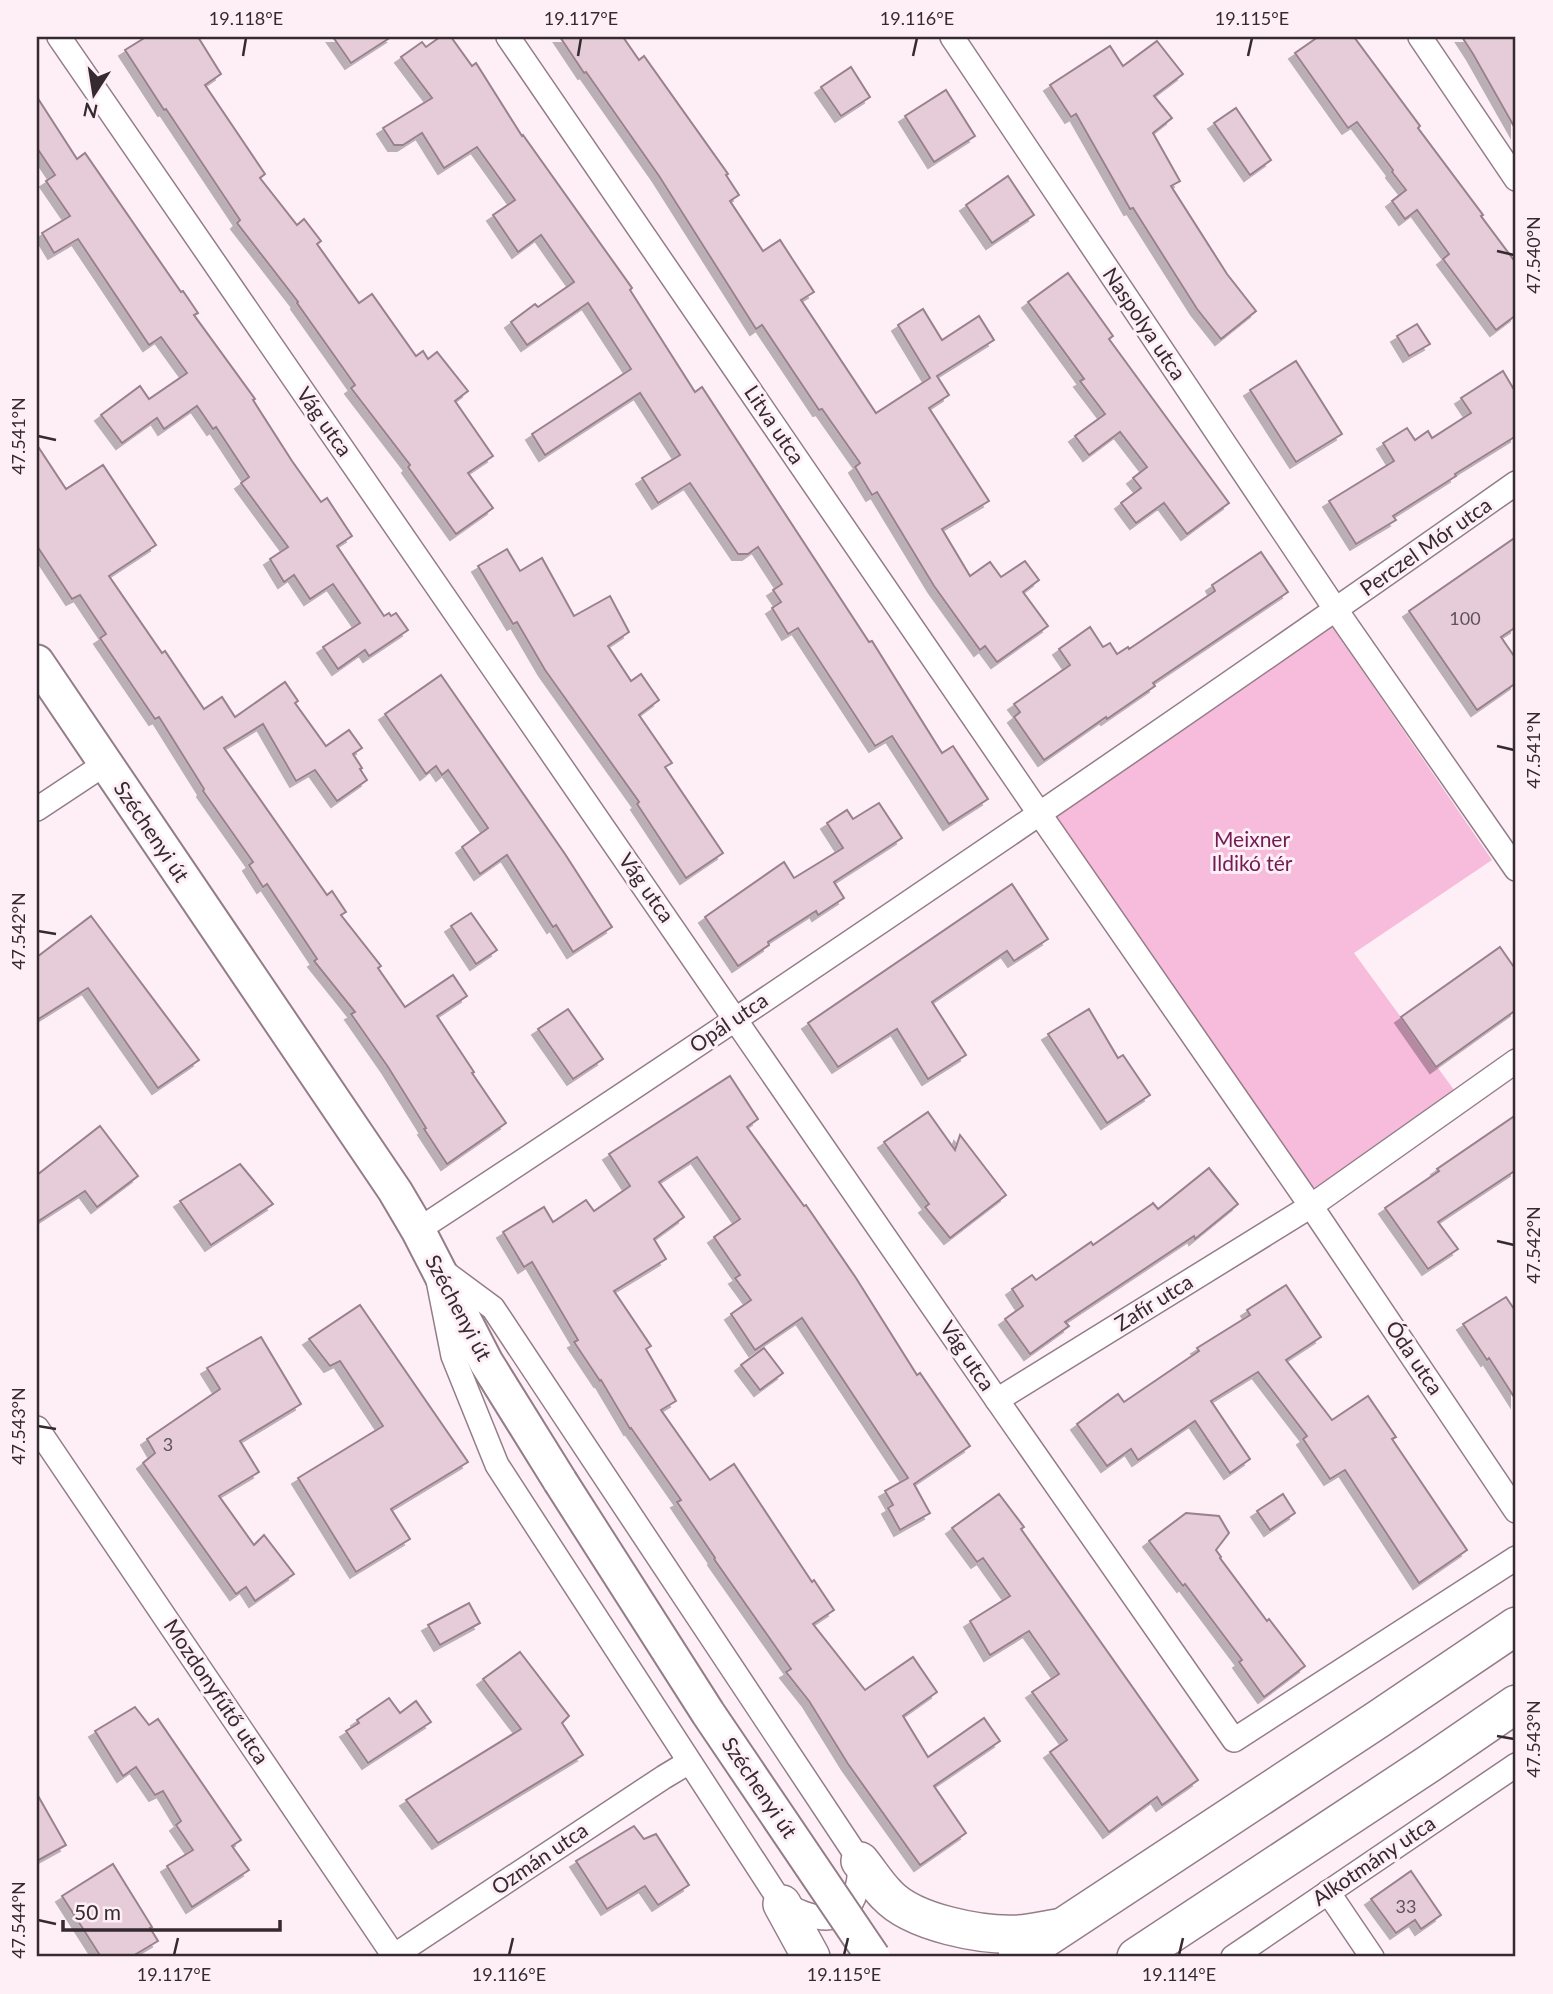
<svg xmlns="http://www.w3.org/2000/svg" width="1553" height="1994" font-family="Lato,sans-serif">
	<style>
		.green { fill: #f7bbdb }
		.building { fill: #e5ccd8; stroke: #99818d; stroke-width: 2; filter: url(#shadow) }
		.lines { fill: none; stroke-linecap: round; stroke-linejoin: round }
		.street-casing { stroke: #947d89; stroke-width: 26 }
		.secondary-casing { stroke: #947d89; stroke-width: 37 }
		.primary-casing { stroke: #947d89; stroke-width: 40 }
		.street { stroke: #fff; stroke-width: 23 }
		.secondary { stroke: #fff; stroke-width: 33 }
		.primary { stroke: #fff; stroke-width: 37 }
		.secondary-bridge-casing { stroke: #947d89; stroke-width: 37; stroke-linecap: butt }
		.secondary-bridge { stroke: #fff; stroke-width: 33 }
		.ticks { fill: none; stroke: #342a2f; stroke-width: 2.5 }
		.labels { text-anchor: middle; stroke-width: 6; stroke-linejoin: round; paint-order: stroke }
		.number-label { font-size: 18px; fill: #605259 }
		.street-label { font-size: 21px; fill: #342a2f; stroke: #feeff6 }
		.park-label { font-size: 21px; fill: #721b52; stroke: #feeff6 }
		.neatline { fill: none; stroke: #342a2f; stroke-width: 2.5 }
		.ticks-label { font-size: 18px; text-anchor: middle; fill: #342a2f }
	</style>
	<defs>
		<filter id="shadow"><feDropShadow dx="-6" dy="6" stdDeviation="0" flood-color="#0004"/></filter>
	</defs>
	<rect width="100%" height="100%" fill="#feeff6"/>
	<polygon class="green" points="1331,625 1492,860 1354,953 1457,1094 1315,1190 1051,816"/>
	<g class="building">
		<polygon points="146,37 198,37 221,74 205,85 265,174 260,178 297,225 304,219 321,241 317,244 359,303 372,294 416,356 423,351 428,359 437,352 468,391 455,401 493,456 468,473 493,508 456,534 408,467 410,465 351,388 355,385 297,303 298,302 237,223 240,220 166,109 164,110 125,50"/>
		<polygon points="333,37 391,37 351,63"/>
		<polygon points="440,37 451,37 472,66 476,63 522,136 523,135 632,288 630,290 695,392 702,387 869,642 872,641 942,753 953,746 988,799 949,824 892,736 875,746 798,628 788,634 772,608 781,602 773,590 782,584 758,547 748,554 738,554 690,483 658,503 642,478 680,455 640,393 545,455 532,434 631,369 588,303 527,345 511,322 535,304 538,307 574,282 541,235 518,252 493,215 515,200 477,147 444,168 422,133 403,145 394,145 383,128 432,98 401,57 422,42 426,47"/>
		<polygon points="560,37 623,37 639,60 644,56 728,174 726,175 739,195 730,201 763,251 780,240 793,260 814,292 801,300 876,413 930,378 898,325 923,309 942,340 979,316 994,340 937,376 949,395 929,408 989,501 942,529 970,576 990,562 1001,577 1025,561 1039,580 1023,592 1048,626 997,662 985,646 980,650 934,586 877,492 872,495 855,467 860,463 822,409 819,410 762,325 756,329 659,176 586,72 584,73"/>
		<polygon points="1318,37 1354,37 1420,126 1418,128 1483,215 1481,216 1516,263 1516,315 1496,330 1443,259 1449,254 1417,210 1405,219 1392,201 1406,190 1392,172 1393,170 1357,122 1348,128 1295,53"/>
		<polygon points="1462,37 1516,37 1516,130 1473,54"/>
		<polygon points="1157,41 1183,74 1154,96 1172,118 1153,133 1180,181 1171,186 1227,274 1256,311 1221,339 1197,309 1133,208 1130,209 1076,114 1071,117 1050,85 1110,46 1123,66"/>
		<polygon points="851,67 870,97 841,116 821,87"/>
		<polygon points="946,90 975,136 934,162 905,116"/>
		<polygon points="37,97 77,159 85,153 181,292 183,291 198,313 194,315 255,399 253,400 292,461 321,502 327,498 352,536 337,546 384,616 389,613 391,616 396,613 408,630 369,656 365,650 338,669 323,647 360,623 333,584 310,599 294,575 284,582 270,559 288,547 241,483 249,477 216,427 213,429 197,406 164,429 157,418 122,443 101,415 140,386 149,399 187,373 161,337 149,345 78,239 54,253 42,233 70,216 46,181 55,175 37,148"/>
		<polygon points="1236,108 1271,160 1250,175 1214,123"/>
		<polygon points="1008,176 1034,215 992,243 966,205"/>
		<polygon points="1068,273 1113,336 1109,339 1229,503 1187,534 1164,503 1136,523 1121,503 1141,488 1133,478 1147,467 1120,432 1089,455 1075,436 1105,414 1080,381 1084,379 1028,302"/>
		<polygon points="1417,324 1430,344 1409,356 1397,336"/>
		<polygon points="1296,361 1342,434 1296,462 1250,390"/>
		<polygon points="1503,371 1516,393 1516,436 1455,474 1456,476 1393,516 1396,520 1356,544 1329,501 1394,461 1383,443 1407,428 1415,440 1428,431 1432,438 1471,413 1461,398"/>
		<polygon points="37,445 66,489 103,465 156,545 109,576 162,653 165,651 204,709 222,697 235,717 285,682 298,701 295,703 326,746 349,730 362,748 353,754 362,768 360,769 367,780 337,801 315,770 296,781 263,724 224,748 327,895 332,891 346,912 341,915 381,966 378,968 405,1007 453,975 467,996 437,1016 474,1072 472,1073 506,1123 447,1164 424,1129 426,1128 388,1067 351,1014 355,1012 314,961 317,959 267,884 263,887 249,865 253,862 203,791 204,789 159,717 155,719 100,638 106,634 80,595 72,599 37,546"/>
		<polygon points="1516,537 1516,627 1501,637 1516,659 1516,683 1477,710 1409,611"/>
		<polygon points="507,549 520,571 542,558 574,616 610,596 629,632 608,646 631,681 641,674 659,700 639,715 672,763 665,767 723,853 686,878 637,804 639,802 545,670 517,622 513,624 478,566"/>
		<polygon points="1261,552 1288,592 1153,683 1155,686 1107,719 1106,717 1044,760 1014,717 1020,712 1014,704 1070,665 1059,649 1090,627 1103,647 1110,643 1117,654 1128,647 1129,649 1215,591 1212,585"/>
		<polygon points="441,675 565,854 612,927 573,952 556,925 553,927 507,855 480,874 462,847 488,828 448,770 442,775 436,766 426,774 385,714"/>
		<polygon points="879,803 902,838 834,882 844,898 818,915 816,911 768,942 769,945 738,966 705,917 784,862 794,878 843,848 827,823 847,810 853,819"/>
		<polygon points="1012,884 1048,939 1014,961 1007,951 932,1002 966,1055 928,1079 897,1029 838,1067 808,1023"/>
		<polygon points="471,913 497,950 476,964 451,926"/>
		<polygon points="91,916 199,1060 158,1088 88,988 37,1020 37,957"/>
		<polygon points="1500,947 1516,970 1516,1010 1436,1067 1401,1017"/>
		<polygon points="568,1009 603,1059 573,1079 538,1029"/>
		<polygon points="1089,1009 1118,1058 1123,1055 1150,1095 1107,1123 1048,1034"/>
		<polygon points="730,1076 758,1119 747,1127 804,1206 806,1205 856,1278 917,1375 920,1373 970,1446 914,1484 930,1513 900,1530 888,1508 893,1505 885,1491 908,1478 802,1318 755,1350 731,1314 751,1300 735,1278 740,1275 714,1237 740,1219 697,1157 659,1182 684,1217 654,1239 666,1259 614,1291 651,1346 646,1349 676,1401 661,1410 710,1480 734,1464 812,1582 814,1580 834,1610 813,1624 865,1690 913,1657 937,1692 903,1716 928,1757 984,1718 1000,1741 934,1786 966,1833 920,1865 848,1764 809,1701 786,1672 791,1669 714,1559 715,1558 677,1502 681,1500 631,1428 630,1429 601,1380 600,1381 574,1342 578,1340 532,1262 524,1267 503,1232 544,1207 553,1222 586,1200 594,1211 630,1186 609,1154"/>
		<polygon points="928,1112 955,1150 960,1135 1006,1195 950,1238 925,1207 929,1204 884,1142"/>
		<polygon points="1516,1115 1516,1170 1438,1222 1458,1249 1428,1269 1385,1208 1439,1171 1437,1169"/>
		<polygon points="100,1126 138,1176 97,1207 85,1191 37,1222 37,1175"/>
		<polygon points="240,1164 273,1204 211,1245 180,1201"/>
		<polygon points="1209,1168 1238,1204 1195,1239 1194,1236 1065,1322 1069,1326 1030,1354 1005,1319 1023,1306 1012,1289 1032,1275 1036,1280 1091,1242 1093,1245 1152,1204 1153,1203 1158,1209"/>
		<polygon points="1286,1285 1321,1337 1286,1360 1332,1420 1368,1396 1396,1437 1392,1439 1467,1550 1419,1583 1345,1470 1330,1479 1303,1439 1307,1436 1258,1372 1211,1401 1250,1459 1230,1473 1195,1421 1138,1460 1131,1449 1107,1466 1077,1424 1118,1394 1124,1402 1199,1351 1197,1348 1250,1315 1247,1310"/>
		<polygon points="1506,1297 1516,1312 1516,1400 1489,1358 1487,1360 1463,1324"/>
		<polygon points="360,1305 468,1462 391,1509 410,1539 356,1572 298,1478 383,1426 340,1361 330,1366 309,1339"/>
		<polygon points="261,1337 301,1404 240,1441 259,1472 219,1496 254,1545 264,1535 294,1574 255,1601 246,1587 236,1594 143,1463 155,1453 147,1439 220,1389 207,1368"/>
		<polygon points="764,1348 783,1373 760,1390 741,1365"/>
		<polygon points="999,1494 1024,1527 1021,1529 1198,1780 1162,1805 1157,1797 1109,1832 1050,1752 1067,1740 1032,1692 1059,1674 1029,1631 990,1655 970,1621 1010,1596 983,1558 977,1562 952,1528"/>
		<polygon points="1283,1494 1295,1513 1270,1530 1257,1511"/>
		<polygon points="1186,1513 1219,1516 1229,1533 1216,1550 1221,1557 1220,1558 1267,1621 1269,1619 1305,1666 1264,1697 1239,1662 1242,1660 1185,1584 1183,1586 1149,1541"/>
		<polygon points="469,1603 480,1623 440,1645 428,1625"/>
		<polygon points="520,1652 569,1716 562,1723 583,1755 438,1843 406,1800 521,1729 483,1679"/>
		<polygon points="389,1698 400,1713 416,1701 431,1722 368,1763 346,1731 359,1723 357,1720"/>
		<polygon points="135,1707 149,1725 158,1719 241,1840 232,1846 249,1870 192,1907 167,1866 193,1850 176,1825 181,1821 163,1791 155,1795 136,1767 123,1776 95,1731"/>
		<polygon points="37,1794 66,1845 37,1861"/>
		<polygon points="634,1826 644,1839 656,1834 689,1885 658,1905 645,1886 607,1909 576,1861"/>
		<polygon points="113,1864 152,1927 150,1928 158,1941 131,1957 101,1957 62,1896"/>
		<polygon points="1411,1871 1441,1915 1421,1929 1415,1920 1396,1933 1371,1899"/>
	</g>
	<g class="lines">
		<g class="street-casing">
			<g id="street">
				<polyline points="59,37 997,1400 1234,1740 1516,1558"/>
				<polyline points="508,37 1039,813 1311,1206 1516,1511"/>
				<polyline points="952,37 1336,610 1516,869"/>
				<polyline points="1420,37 1516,179"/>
				<polyline points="37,809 105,764"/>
				<path d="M418 1230C788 987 1154 738 1516 483"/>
				<path d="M435 1265 493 1308 860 1861C860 1883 855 1917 826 1918 811 1918 796 1910 782 1904L497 1465 453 1356Z"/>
				<polyline points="997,1400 1311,1206 1516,1061"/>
				<polyline points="37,1428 394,1956"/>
				<polyline points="1328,1892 1372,1957"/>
				<polyline points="392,1957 664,1777 689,1762"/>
				<polyline points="1233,1957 1516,1765"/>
			</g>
		</g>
		<g class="secondary-casing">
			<polyline id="secondary" points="37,662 395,1191 418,1230 486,1362 560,1481"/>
		</g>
		<g class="primary-casing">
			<g id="primary">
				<path d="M860 1861C869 1872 877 1885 887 1895 913 1923 982 1936 1019 1934 1032 1933 1044 1930 1057 1928"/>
				<polyline points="782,1904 811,1957"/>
				<polyline points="1017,1957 1377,1720 1516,1626"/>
				<polyline points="1136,1957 1430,1763 1516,1704"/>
			</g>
		</g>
		<use href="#street" class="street"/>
		<use href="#secondary" class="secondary"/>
		<use href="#primary" class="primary"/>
		<g class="secondary-bridge-casing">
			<polyline id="secondary-bridge" points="560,1481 708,1713 873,1957"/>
		</g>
		<use href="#secondary-bridge" class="secondary-bridge"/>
	</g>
	<path class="ticks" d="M243 56 246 38M578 56 581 38M913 56 917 38M1248 56 1252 38M1497 251 1514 255M38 436 56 440M1497 746 1514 750M38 931 56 934M1497 1241 1514 1245M38 1426 56 1429M1497 1736 1514 1739M38 1920 56 1924M174 1955 178 1938M509 1955 513 1938M844 1955 848 1938M1179 1955 1183 1938"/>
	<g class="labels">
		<g class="number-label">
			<text x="1465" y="625">100</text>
			<text x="168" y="1451">3</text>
			<text x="1406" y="1913">33</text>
		</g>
		<g class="street-label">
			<text transform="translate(1144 324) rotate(56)" y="7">Naspolya utca</text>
			<text transform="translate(324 422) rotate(55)" y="7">Vág utca</text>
			<text transform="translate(774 425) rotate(56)" y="7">Litva utca</text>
			<text transform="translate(1426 547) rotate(-35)" y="7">Perczel Mór utca</text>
			<text transform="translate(151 832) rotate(56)" y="7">Széchenyi út</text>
			<text transform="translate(646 888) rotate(55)" y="7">Vág utca</text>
			<text transform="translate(729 1023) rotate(-34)" y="7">Opál utca</text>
			<text transform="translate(1154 1303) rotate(-32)" y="7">Zafír utca</text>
			<text transform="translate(458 1308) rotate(62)" y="7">Széchenyi út</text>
			<text transform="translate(967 1356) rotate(56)" y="7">Vág utca</text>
			<text transform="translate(1414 1358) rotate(56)" y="7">Óda utca</text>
			<text transform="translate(216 1692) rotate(56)" y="7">Mozdonyfűtő utca</text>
			<text transform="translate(759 1788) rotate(56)" y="7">Széchenyi út</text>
			<text transform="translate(540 1859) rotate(-34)" y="7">Ozmán utca</text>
			<text transform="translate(1374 1861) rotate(-34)" y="7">Alkotmány utca</text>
		</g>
		<g class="park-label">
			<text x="1252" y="847">Meixner<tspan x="1252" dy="24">Ildikó tér</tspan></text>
		</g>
	</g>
	<rect width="1553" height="1994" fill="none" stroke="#feeff6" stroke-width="77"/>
	<g transform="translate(94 94) rotate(192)" stroke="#feeff6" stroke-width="5" paint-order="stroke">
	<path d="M0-5L12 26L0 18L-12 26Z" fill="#342a2f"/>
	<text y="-10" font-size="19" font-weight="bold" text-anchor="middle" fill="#342a2f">N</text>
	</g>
	<path d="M63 1920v10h217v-10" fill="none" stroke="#342a2f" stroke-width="3.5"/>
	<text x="74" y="1920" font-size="21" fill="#342a2f" stroke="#feeff6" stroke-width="5" paint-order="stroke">50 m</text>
	<rect x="38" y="38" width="1476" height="1917" class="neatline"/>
	<g class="ticks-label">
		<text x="246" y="25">19.118°E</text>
		<text x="581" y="25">19.117°E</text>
		<text x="917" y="25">19.116°E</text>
		<text x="1252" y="25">19.115°E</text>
		<text transform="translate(1534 255) rotate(-90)" y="6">47.540°N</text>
		<text transform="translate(19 436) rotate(-90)" y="6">47.541°N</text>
		<text transform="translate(1534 750) rotate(-90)" y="6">47.541°N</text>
		<text transform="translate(19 931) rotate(-90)" y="6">47.542°N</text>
		<text transform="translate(1534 1245) rotate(-90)" y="6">47.542°N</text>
		<text transform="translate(19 1426) rotate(-90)" y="6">47.543°N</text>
		<text transform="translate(1534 1739) rotate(-90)" y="6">47.543°N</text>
		<text transform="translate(19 1920) rotate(-90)" y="6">47.544°N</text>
		<text x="174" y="1981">19.117°E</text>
		<text x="509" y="1981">19.116°E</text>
		<text x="844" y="1981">19.115°E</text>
		<text x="1179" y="1981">19.114°E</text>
	</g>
</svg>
